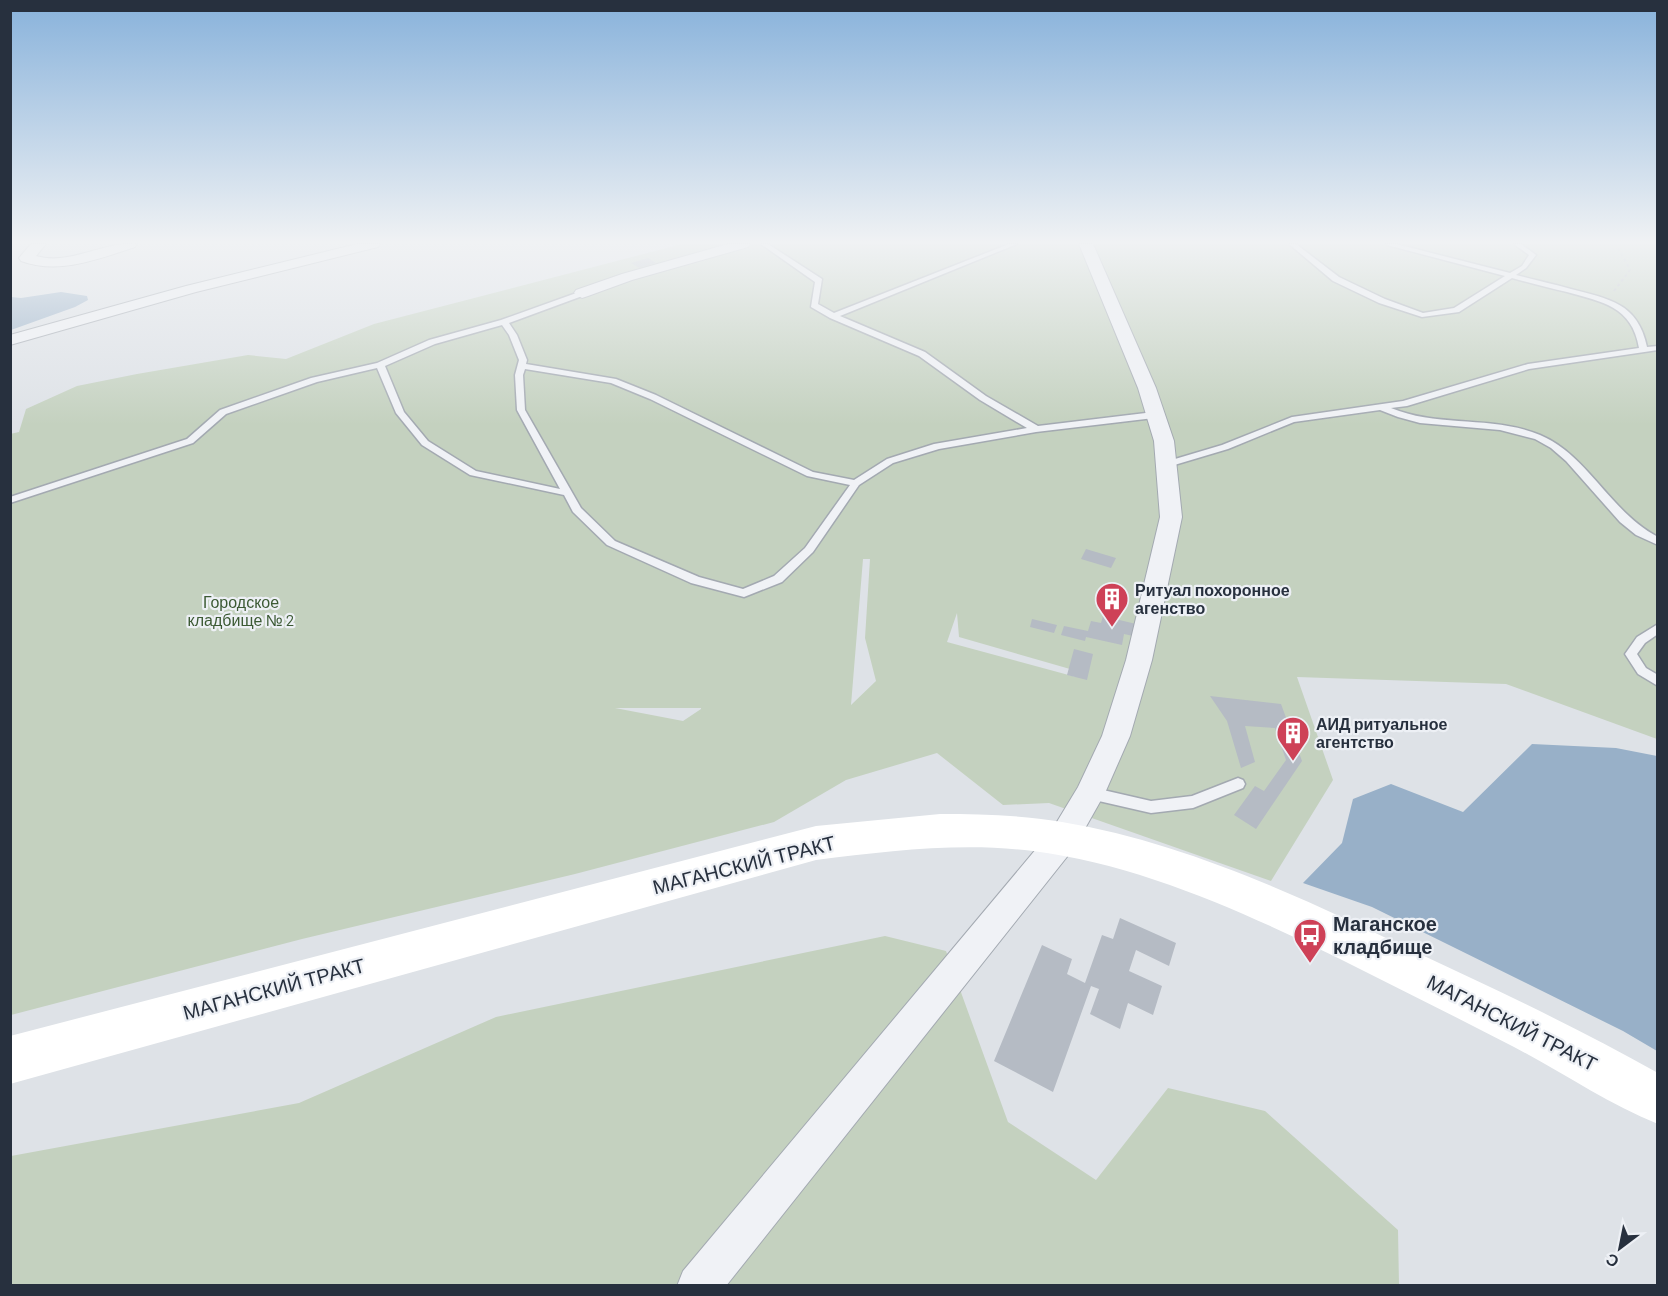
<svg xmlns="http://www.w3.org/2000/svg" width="1668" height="1296" font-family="Barlow,sans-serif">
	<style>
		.green { fill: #c4d1bf; fill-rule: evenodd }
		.water { fill: #98b0c8 }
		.building { fill: #b5bbc4 }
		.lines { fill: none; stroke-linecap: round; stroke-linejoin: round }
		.lane-casing { stroke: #a3a9b1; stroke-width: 3 }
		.street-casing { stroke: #a3a9b1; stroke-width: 2 }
		.path { stroke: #bcc0c6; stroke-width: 2; stroke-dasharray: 3 3; stroke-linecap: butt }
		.lane { fill: #f0f2f6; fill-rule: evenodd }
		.street { fill: #f0f2f6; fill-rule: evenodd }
		.secondary { fill: #fff; fill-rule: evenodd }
		.labels { text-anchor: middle; stroke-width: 4.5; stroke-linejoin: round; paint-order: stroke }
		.poi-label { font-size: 16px; font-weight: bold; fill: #27303e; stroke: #edf0f5; text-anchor: start }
		.park-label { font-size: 16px; fill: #3c5a34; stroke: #edf0f5 }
		.near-street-label { font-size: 20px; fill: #27303e; stroke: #edf0f5 }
		.near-poi-label { font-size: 20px; font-weight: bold; fill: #27303e; stroke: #edf0f5; text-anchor: start }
	</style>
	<rect width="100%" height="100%" fill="#dee2e7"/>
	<g class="green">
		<path d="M682 244H1657V739L1506 684 1297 677 1333 780 1271 881 1049 803 1003 805 937 753 846 780 774 822 575 874 302 939 11 1015 10 434 19 432 26 409 77 386 137 374 248 355 286 359 374 324ZM863 559H870L865 638 876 681 851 705ZM957 613 959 637 1077 671 1076 677 947 642ZM615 708H701V709L683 721Z"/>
		<polygon points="885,936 946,951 1008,1122 1096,1180 1168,1088 1265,1111 1398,1230 1399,1285 11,1286 11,1156 299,1103 496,1017"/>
	</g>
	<g class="water">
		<polygon points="61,292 87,296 88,300 75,307 11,330 11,297 21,298"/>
		<polygon points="1532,744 1616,748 1657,756 1657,1051 1623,1031 1372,907 1303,883 1342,843 1353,799 1391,784 1463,812"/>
	</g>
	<g class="building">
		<polygon points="648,258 656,263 639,268 631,263"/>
		<polygon points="1086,549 1116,558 1111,568 1081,559"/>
		<polygon points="1103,616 1136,624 1133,636 1124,634 1122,645 1086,637 1085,641 1061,635 1064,626 1088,631 1091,621 1101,623"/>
		<polygon points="1032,619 1057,625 1054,633 1030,627"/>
		<polygon points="1074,649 1093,654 1087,680 1067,675"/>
		<polygon points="1210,696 1281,704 1302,761 1256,829 1234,815 1255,786 1264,791 1286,760 1275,728 1245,726 1255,762 1241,768 1227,721"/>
		<polygon points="1120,918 1176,943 1169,966 1136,950 1129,971 1162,986 1153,1015 1128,1003 1120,1029 1090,1014 1099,989 1091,986 1053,1092 994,1061 1042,945 1072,959 1067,974 1085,983 1102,935 1113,939"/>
	</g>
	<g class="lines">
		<g class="lane-casing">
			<g id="lane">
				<path d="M761 244H768L822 279 818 304 834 313 1009 244H1017L840 316 925 352 986 396 1038 426 1154 412 1158 415 1154 418 1036 432 939 449 893 463 859 485 813 552 782 582 744 597 691 583 607 545 573 512 564 495 470 475 422 445 396 413 377 368 317 382 226 414 193 443 10 503V497L187 439 220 410 311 378 377 363 429 340 501 320 582 291 586 293 585 295 509 323 517 335 527 360 526 364 616 379 656 395 813 472 854 480 887 459 934 444 1027 428 980 400 919 356 830 318 811 307 815 282ZM502 325 509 335 519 360 515 375 517 410 560 489 476 471 428 441 404 412 385 366 435 344ZM525 369 611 383 650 399 807 476 850 485 805 548 774 576 743 589 699 577 615 541 581 508 525 410 523 375Z"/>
				<path d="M1289 244H1296L1339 277 1385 299 1423 313 1454 308 1505 276 1387 245 1386 244H1396L1510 273 1522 266 1529 255 1514 244H1521L1536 255 1526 268 1516 275C1535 280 1553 284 1571 289 1609 299 1638 303 1647 347L1658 346V350L1529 369 1407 406 1391 408C1439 428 1493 415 1540 435 1588 455 1610 512 1658 537V545L1636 535 1620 522 1566 461 1551 448 1535 439 1500 430 1420 423 1398 417 1380 410 1294 422 1228 449 1171 466H1165V462L1222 445 1292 417 1403 401 1528 364 1639 348C1632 306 1602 302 1567 292 1548 288 1530 283 1512 278L1459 312 1422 317 1379 303 1333 281Z"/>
				<polygon points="1658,624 1658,634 1645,643 1637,654 1646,668 1658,675 1658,686 1638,674 1625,654 1637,637"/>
				<polygon points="1238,778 1243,780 1245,784 1243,788 1193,808 1151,813 1090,799 1085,797 1083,793 1085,789 1090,787 1151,801 1192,796"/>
			</g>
		</g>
		<g class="street-casing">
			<g id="street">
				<path d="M31 244H46L36 256C70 266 103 241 137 244L135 247C98 259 59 275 21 261L19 258Z"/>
				<polygon points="357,244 380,244 378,247 196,292 10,345 10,335 186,286"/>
				<polygon points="728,244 750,244 748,247 632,280 588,296 582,298 574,293 576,290 622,274"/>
				<polygon points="1079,244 1093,244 1156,388 1174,441 1182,517 1152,660 1130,736 1105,793 1074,848 726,1286 677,1286 683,1271 1052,830 1078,787 1102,736 1126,660 1160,517 1154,441 1138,388"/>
			</g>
		</g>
		<polyline class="path" points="1614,291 1630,270 1616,244"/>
		<use href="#lane" class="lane"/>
		<use href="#street" class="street"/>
		<path class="secondary" d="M940 814C980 814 1021 815 1062 822 1188 843 1307 900 1422 955 1502 992 1581 1030 1658 1073V1124C1608 1104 1562 1072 1514 1047 1456 1017 1398 988 1340 959 1243 912 1141 865 1033 851 961 842 888 851 816 860L10 1084V1036L816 826Z"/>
	</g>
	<linearGradient id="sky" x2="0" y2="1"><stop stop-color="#88b2db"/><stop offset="0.57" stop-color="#f0f2f4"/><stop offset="1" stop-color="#f0f2f4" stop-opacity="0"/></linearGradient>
	<rect width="1668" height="425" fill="url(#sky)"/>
	<defs>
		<g id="building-pin" transform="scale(1.725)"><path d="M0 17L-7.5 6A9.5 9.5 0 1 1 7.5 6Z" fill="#ce4157" stroke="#edf0f5"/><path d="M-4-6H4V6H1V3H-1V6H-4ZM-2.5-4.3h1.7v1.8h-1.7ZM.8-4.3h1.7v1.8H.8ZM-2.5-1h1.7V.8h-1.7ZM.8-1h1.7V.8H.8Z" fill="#fff"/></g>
		<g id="bus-pin" transform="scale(1.725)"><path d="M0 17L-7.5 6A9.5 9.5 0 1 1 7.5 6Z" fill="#ce4157" stroke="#edf0f5"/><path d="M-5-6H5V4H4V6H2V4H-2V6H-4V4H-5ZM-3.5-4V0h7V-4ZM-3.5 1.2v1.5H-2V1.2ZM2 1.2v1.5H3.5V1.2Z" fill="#fff"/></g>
	</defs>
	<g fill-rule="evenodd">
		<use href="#building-pin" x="1112" y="599"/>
		<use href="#building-pin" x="1293" y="733"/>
		<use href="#bus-pin" x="1310" y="935"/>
	</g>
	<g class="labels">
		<g class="poi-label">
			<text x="1135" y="596">Ритуал похоронное<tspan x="1135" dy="18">агенство</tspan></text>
			<text x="1316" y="730">АИД ритуальное<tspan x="1316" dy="18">агентство</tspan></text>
		</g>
		<g class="park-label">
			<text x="241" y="608">Городское<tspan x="241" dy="18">кладбище № 2</tspan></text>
		</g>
		<g class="near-street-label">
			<text transform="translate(744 865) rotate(-14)" y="7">МАГАНСКИЙ ТРАКТ</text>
			<text transform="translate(274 989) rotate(-15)" y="7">МАГАНСКИЙ ТРАКТ</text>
			<text transform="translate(1512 1023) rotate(27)" y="7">МАГАНСКИЙ ТРАКТ</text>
		</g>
		<g class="near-poi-label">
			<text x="1333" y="931">Маганское<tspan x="1333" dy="23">кладбище</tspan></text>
		</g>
	</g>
	<rect width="1668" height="1296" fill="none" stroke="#27303e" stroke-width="24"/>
	<g transform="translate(1620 1248) rotate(212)" stroke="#edf0f5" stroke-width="4.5" paint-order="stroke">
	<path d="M0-4.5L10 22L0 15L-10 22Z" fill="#27303e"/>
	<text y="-9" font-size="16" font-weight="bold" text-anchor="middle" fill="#27303e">С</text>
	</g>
</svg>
